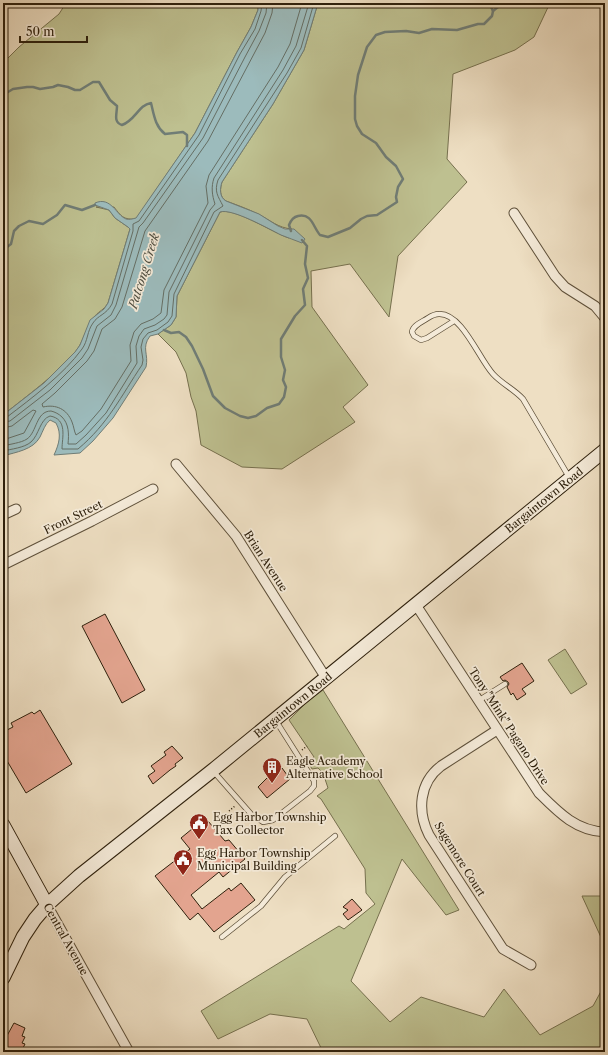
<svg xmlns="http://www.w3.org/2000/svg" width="608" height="1055" font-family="'Libre Caslon Text',serif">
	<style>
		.green { fill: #bec090; stroke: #76704e }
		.water { fill: #9cbbbc; stroke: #707d76 }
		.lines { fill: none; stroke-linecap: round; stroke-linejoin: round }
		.shore { stroke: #656e64; stroke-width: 1 }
		.stream { stroke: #707d76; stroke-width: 2.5 }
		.building { fill: #e3a48f; stroke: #2e200c }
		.lane-casing { stroke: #5e503a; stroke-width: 6 }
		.street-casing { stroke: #5e503a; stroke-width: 11 }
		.secondary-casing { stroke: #2e200c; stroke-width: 15 }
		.path { stroke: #2e200c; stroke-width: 1.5; stroke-dasharray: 1 2; stroke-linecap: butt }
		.lane { stroke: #f4ead8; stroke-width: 4.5 }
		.street { stroke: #f4ead8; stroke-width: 9 }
		.secondary { stroke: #f4ead8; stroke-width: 13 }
		.labels { text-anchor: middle; stroke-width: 3.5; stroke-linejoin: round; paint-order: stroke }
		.street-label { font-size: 11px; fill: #2e200c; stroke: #f4ead8 }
		.poi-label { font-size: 11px; fill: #2e200c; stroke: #f4ead8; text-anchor: start }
		.water-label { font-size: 12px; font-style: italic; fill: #4f4e41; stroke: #f4ead8 }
	</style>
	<rect width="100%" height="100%" fill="#eedfc3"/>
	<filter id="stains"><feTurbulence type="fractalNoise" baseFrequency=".005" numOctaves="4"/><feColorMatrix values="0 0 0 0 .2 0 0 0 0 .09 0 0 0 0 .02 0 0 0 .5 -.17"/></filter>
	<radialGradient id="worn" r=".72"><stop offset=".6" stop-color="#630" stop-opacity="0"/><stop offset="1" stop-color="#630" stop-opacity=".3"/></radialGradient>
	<g class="green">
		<path d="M66 3H258V10L251 27 237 52 195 133 136 219C123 220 121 216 114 207H96L109 210 115 218 128 227 130 229 108 303C103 311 100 310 95 316 87 324 84 341 76 351 55 376 28 395 3 415V63L19 47 59 14Z"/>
		<path d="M318 3H550L534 37 515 50 453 74 447 159 467 182 398 256 389 317 350 264 311 271 312 307 368 385 343 407 355 422 282 469 242 467 201 445 196 411 191 397 186 373 176 352 158 334 171 325 176 317 177 296 220 212C234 207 273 233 289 238L292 229C278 228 270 220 258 214 248 209 237 205 226 201 219 197 220 188 222 182L273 104 304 50Z"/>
		<polygon points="565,649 587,684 571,694 548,660"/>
		<polygon points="323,690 459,910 446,915 402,859 351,981 390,1022 421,997 484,1017 504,989 540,1035 593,1006 605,984 605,1052 323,1052 307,1019 270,1014 218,1039 201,1011 339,926 344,929 375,904 366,893 365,869 321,799 317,796 328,788 323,773 318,768 312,769 308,762 314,757 289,720 307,702"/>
		<polygon points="582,896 605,896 605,946"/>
	</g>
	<path class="water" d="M258 3H318L304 50 273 104 222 182C220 188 219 197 226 201L259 214 278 226 285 229H294L305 239 303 242 302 243C295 240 288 238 281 235 269 229 232 208 220 212L177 296 176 317 171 325 158 334 150 336C141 348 149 354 146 367L113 418 93 441 80 453 54 455C59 444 62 434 56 423L50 420C45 424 43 431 40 437 33 450 16 452 3 456V415L44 383 75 352 80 345 90 320 104 309 108 303 130 229 128 227 115 218 109 210 95 205V203C111 196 116 215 126 219 129 220 132 219 136 218L195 133 237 52 251 27 258 10Z"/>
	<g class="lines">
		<g class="shore">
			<path d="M273 3 272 13 265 33 208 141 145 231 122 307 115 319 102 329 94 351 87 361 55 393 42 404 43 407C56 404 67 409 72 422 74 427 74 431 76 435L82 431 101 409 131 361 130 345 134 332 141 324 153 319 161 313 164 290 208 203 206 186 209 175 278 67 290 44 302 3"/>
			<path d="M3 417H7C32 398 64 374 82 349 88 341 87 331 93 323 98 315 106 315 112 304L133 231V224L139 221 199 135 240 54 255 29 261 11 262 3"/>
			<polyline points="3,422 10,421 50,390 82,358 88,349 97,326 111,315 116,305 139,227 143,223 203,138 245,57 259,31 266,13 267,3"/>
			<polyline points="3,428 12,426 33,410 36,411 24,433 3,440"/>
			<path d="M3 446C10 444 21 443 27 439 37 432 36 411 51 411 55 412 59 414 62 417 69 424 69 434 68 444H76L86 435 106 413 137 363 136 346 139 336 144 329 155 325 164 319 167 315 169 292 210 210 215 204C212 195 211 187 214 178L283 70 296 46 309 3"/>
			<path d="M3 451C11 449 24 448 31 442 39 435 40 419 50 416 68 419 62 438 62 449H78C108 424 121 396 142 365L143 360 141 347 143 339 148 333 157 330 168 322 172 316 174 294 214 212 223 206C218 196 214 192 218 180L287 73 301 48 314 3"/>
		</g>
		<g class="stream">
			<polyline points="488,3 490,5 493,11"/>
			<polyline points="528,3 530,5"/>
			<path d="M3 95 13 89 27 87H33L40 89 53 87 58 85 68 87 75 90H80L93 82H99L110 100 117 106C117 114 113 122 122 125 136 120 138 105 151 103 154 115 155 126 165 134L183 132 187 135V146"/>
			<path d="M291 231 289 225C291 220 293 217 298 216 312 213 313 227 320 235L328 237 350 228 361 219 367 216 377 215 397 202 396 197 398 187 403 179 396 166 386 157 376 143 362 134 357 126 355 119V96L358 75 367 47 376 35 385 32 406 31 419 33 432 29 457 30 478 24H484L492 16 493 11 503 3"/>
			<polyline points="3,250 11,244 14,231 19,226 29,221 43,224 57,215 65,205 82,210 95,205"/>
			<polyline points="164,330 171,333 179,332 186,337 192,346 203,369 213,396 225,408 240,416 248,418 256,416 267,408 279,404 284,397 286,387 283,380 285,370 281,357 281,339 295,316 305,305 303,289 308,278 305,264 307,246 302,240"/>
		</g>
	</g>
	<g class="building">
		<polygon points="105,614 145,690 122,703 82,626"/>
		<polygon points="522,663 534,681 522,689 526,694 517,700 513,693 511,695 507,687 509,684 508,682 505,680 503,681 500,677"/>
		<polygon points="40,710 72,764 26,793 3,754 3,732 13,727 11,723 32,712 34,714"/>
		<polygon points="172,746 183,758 175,764 176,766 170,770 153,784 148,776 155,771 151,766 166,755 164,752"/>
		<polygon points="282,768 290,779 267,798 258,787 271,774 275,772 275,773"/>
		<polygon points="208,821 225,841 229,840 245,859 223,877 219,872 191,895 202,909 229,888 231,891 241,883 255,900 214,932 198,913 190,920 155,876 190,849 181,838 198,824 200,827"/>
		<polygon points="352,899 362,910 348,920 343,914 348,910 343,907"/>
		<polygon points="14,1023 25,1028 22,1036 25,1037 22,1043 25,1044 21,1052 3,1052 3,1043"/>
	</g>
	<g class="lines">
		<g class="lane-casing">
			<g id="lane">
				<path d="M454 321 427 338 421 340 414 336 412 332C413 325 422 322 428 318 431 316 434 314 439 314 462 313 479 359 493 374 502 384 514 389 523 399L569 477"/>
				<polyline points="478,701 505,684"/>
				<polyline points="214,772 251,814 263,822 273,820 310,791 314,786 314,781 276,721"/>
				<polyline points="222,937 261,906 285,877 335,836"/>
			</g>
		</g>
		<g class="street-casing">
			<g id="street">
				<polyline points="514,213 555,276 565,287 595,306 605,318"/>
				<polyline points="176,464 236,536 326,678"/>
				<polyline points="3,515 16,509"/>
				<polyline points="3,565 92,521 153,489"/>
				<path d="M416 605 539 793C558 812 576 831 605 832"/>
				<path d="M497 730 441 766C419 783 417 811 429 835L503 949 531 965"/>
				<polyline points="47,905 129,1052"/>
			</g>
		</g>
		<g class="secondary-casing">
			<g id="secondary">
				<polyline points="3,825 47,905"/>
				<polyline points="3,978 23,937 35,919 47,905 79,876 213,770 605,450"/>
			</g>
		</g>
		<g class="path">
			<polyline points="302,750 307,746"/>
			<polyline points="229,811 235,806"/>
			<polyline points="266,857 272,851"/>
			<polyline points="276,869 282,864"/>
		</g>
		<use href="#lane" class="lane"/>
		<use href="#street" class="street"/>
		<use href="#secondary" class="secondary"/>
	</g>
	<defs>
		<g id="building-pin" transform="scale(1)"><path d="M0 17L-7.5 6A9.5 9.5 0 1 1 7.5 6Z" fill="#8f2418" stroke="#f4ead8"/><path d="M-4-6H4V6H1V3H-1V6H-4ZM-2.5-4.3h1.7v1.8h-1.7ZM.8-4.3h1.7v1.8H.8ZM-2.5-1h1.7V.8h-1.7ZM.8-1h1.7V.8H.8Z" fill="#fff"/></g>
		<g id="civic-pin" transform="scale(1)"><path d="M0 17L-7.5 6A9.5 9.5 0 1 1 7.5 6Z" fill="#8f2418" stroke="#f4ead8"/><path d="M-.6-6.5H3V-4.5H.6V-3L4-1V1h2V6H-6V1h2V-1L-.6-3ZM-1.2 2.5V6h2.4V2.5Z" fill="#fff"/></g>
	</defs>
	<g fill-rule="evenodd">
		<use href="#building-pin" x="272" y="767"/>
		<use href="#civic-pin" x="199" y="823"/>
		<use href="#civic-pin" x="183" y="859"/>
	</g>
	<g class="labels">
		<g class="street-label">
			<text transform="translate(544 500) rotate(-39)" y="4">Bargaintown Road</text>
			<text transform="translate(73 517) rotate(-26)" y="4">Front Street</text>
			<text transform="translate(266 561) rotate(57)" y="4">Brian Avenue</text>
			<text transform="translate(293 705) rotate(-39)" y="4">Bargaintown Road</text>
			<text transform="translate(509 726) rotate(57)" y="4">Tony "Mink" Pagano Drive</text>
			<text transform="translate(460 859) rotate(58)" y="4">Sagemore Court</text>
			<text transform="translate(66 939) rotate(61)" y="4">Central Avenue</text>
		</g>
		<g class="poi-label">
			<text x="286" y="765">Eagle Academy<tspan x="286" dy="13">Alternative School</tspan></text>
			<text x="213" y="821">Egg Harbor Township<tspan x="213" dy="13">Tax Collector</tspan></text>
			<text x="197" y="857">Egg Harbor Township<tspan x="197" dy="13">Municipal Building</tspan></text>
		</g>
		<g class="water-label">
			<text transform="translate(144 271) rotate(-73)" y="4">Patcong Creek</text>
		</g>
	</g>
	<rect width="608" height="1055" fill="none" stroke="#eedfc3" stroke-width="16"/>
	<rect x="4" y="4" width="600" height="1047" fill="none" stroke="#2e200c" stroke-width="2"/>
	<rect x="8" y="8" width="592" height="1039" fill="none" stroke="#2e200c"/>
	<path d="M20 36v6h67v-6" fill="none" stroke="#2e200c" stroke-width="2"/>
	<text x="26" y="36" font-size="12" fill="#2e200c" stroke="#f4ead8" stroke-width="3" paint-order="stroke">50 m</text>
	<rect width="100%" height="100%" filter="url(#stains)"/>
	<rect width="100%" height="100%" fill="url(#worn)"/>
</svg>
